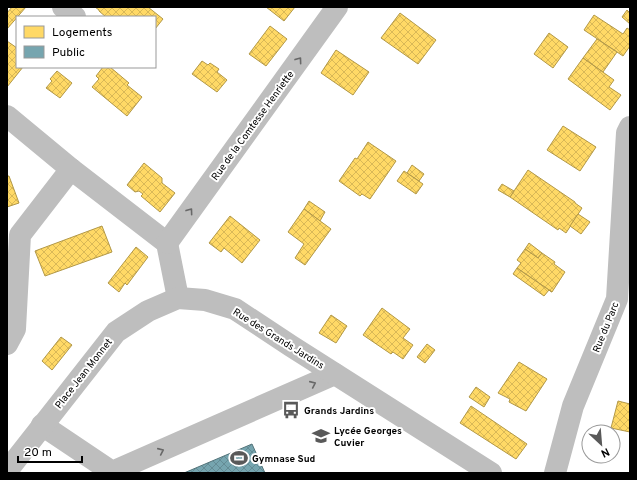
<svg xmlns="http://www.w3.org/2000/svg" width="637" height="480" font-family="Overpass,sans-serif">
	<style>
		.homes { fill: url(#homes-cross-hatch); stroke: #b29847 }
		.public { fill: url(#public-cross-hatch); stroke: #53747a }
		.lines { fill: none; stroke-linecap: round; stroke-linejoin: round }
		.minor { stroke: #bebebe; stroke-width: 22 }
		.oneway { stroke: #686868 }
		.labels { text-anchor: middle; stroke-width: 4; stroke-linejoin: round; paint-order: stroke }
		.street-label { font-size: 10px; fill: #000; stroke: #fff }
		.poi-label { font-size: 10px; font-weight: bold; fill: #000; stroke: #fff; text-anchor: start }
	</style>
	<defs>
		<pattern id="homes-cross-hatch" width="8" height="8" patternUnits="userSpaceOnUse"><rect width="8" height="8" fill="#ffd966"/><path d="M0 0l8 8M0 8l8-8" fill="none" stroke="#d9b857"/></pattern>
		<pattern id="public-cross-hatch" width="8" height="8" patternUnits="userSpaceOnUse"><rect width="8" height="8" fill="#76a5af"/><path d="M0 0l8 8M0 8l8-8" fill="none" stroke="#648c95"/></pattern>
	</defs>
	<rect width="100%" height="100%" fill="#fff"/>
	<g class="homes">
		<polygon points="12,7 26,7 7,29 7,13"/>
		<polygon points="95,7 148,7 163,19 155,29 155,17 106,17 99,11 99,10"/>
		<polygon points="266,7 295,7 284,21"/>
		<polygon points="627,10 630,13 630,24 622,17"/>
		<polygon points="400,13 436,40 418,64 381,38"/>
		<polygon points="594,15 623,34 627,28 630,30 630,46 623,56 584,30"/>
		<polygon points="270,26 287,39 266,66 249,54"/>
		<polygon points="549,33 568,47 553,68 534,54"/>
		<polygon points="597,39 617,52 603,72 583,58"/>
		<polygon points="7,41 17,48 17,67 23,67 7,87"/>
		<polygon points="336,50 369,72 353,95 321,73"/>
		<polygon points="583,58 614,80 609,87 621,95 610,110 568,79"/>
		<polygon points="202,61 208,65 210,63 219,69 217,72 227,80 217,92 192,74"/>
		<polygon points="103,67 110,67 129,83 127,85 142,97 127,116 92,87 99,79 96,76"/>
		<polygon points="57,71 72,83 60,98 46,88 52,81 50,79"/>
		<polygon points="563,126 596,147 580,171 547,150"/>
		<polygon points="368,142 396,161 370,199 362,194 360,196 339,181 355,158 357,159"/>
		<polygon points="144,163 162,178 162,183 175,193 160,212 141,196 143,194 139,191 135,192 127,185"/>
		<polygon points="412,165 424,174 419,181 407,173"/>
		<polygon points="528,170 575,202 575,203 582,208 566,233 559,228 558,230 510,197"/>
		<polygon points="404,171 423,184 416,194 397,181"/>
		<polygon points="7,176 9,176 19,203 7,207"/>
		<polygon points="502,184 514,191 510,197 498,190"/>
		<polygon points="309,201 325,212 320,221 304,209"/>
		<polygon points="304,209 331,229 305,265 295,258 304,244 288,232"/>
		<polygon points="578,214 590,222 581,234 570,226"/>
		<polygon points="230,216 260,240 242,263 224,248 221,252 209,243"/>
		<polygon points="102,226 112,252 45,276 35,251"/>
		<polygon points="529,243 542,253 538,258 525,249"/>
		<polygon points="136,247 148,257 127,285 125,283 119,292 108,283"/>
		<polygon points="525,249 538,258 542,253 555,262 554,264 565,272 552,292 517,268 521,263 517,260"/>
		<polygon points="517,268 524,273 552,292 549,290 544,296 513,274"/>
		<polygon points="382,308 410,329 403,338 413,345 403,359 393,352 391,354 363,335"/>
		<polygon points="331,315 347,326 336,343 319,333"/>
		<polygon points="61,337 72,345 52,370 42,361"/>
		<polygon points="427,344 435,350 425,363 417,357"/>
		<polygon points="519,362 547,379 526,411 509,402 510,399 498,393"/>
		<polygon points="476,387 490,397 484,407 469,397"/>
		<polygon points="618,401 630,404 630,432 611,428"/>
		<polygon points="471,406 527,444 516,459 460,423"/>
	</g>
	<polygon class="public" points="252,444 265,473 184,473"/>
	<g class="lines">
		<g class="minor">
			<polyline points="63,7 75,17"/>
			<polyline points="7,116 71,169 167,243 178,298"/>
			<polyline points="167,243 337,7"/>
			<polyline points="7,344 15,329 20,235 71,169"/>
			<polyline points="42,425 112,472 335,374"/>
			<polyline points="7,471 116,332 148,311 178,298 205,300 235,309 291,346 491,473"/>
			<polyline points="555,473 573,406 617,299 627,133 630,127"/>
		</g>
	</g>
	<defs><path id="oneway-chevron" d="M-2-3.5L2.5 0L-2 3.5" fill="none" stroke-width="1.6" stroke-linecap="round" stroke-linejoin="round"/></defs>
	<g class="oneway">
		<use href="#oneway-chevron" transform="translate(299 60) rotate(-54)"/>
		<use href="#oneway-chevron" transform="translate(190 211) rotate(-54)"/>
		<use href="#oneway-chevron" transform="translate(313 384) rotate(-24)"/>
		<use href="#oneway-chevron" transform="translate(161 451) rotate(-24)"/>
	</g>
	<defs>
		<g id="bus-bare" transform="scale(1.38)"><path d="M-5-6H5V4H4V6H2V4H-2V6H-4V4H-5ZM-3.5-4V0h7V-4ZM-3.5 1.2v1.5H-2V1.2ZM2 1.2v1.5H3.5V1.2Z" fill="#595959" stroke="#fff" stroke-width="2.5" paint-order="stroke"/></g>
		<g id="school-bare" transform="scale(1.38)"><path d="M0-5L7-2L0 1L-7-2ZM-4 1L0 2.5L4 1V4Q0 6-4 4Z" fill="#595959" stroke="#fff" stroke-width="2.5" paint-order="stroke"/></g>
		<g id="stadium-bare" transform="scale(1.38)"><path d="M0-5a6.5 5 0 1 0 0 10a6.5 5 0 1 0 0-10ZM-3.5-1.8h7v3.6h-7Z" fill="#595959" stroke="#fff" stroke-width="2.5" paint-order="stroke"/></g>
	</defs>
	<g fill-rule="evenodd">
		<use href="#bus-bare" x="291" y="410"/>
		<use href="#school-bare" x="321" y="436"/>
		<use href="#stadium-bare" x="239" y="458"/>
	</g>
	<g class="labels">
		<g class="street-label">
			<text transform="translate(252 125) rotate(-54)" y="4">Rue de la Comtesse Henriette</text>
			<text transform="translate(605 327) rotate(-68)" y="4">Rue du Parc</text>
			<text transform="translate(279 338) rotate(32)" y="4">Rue des Grands Jardins</text>
			<text transform="translate(83 373) rotate(-52)" y="4">Place Jean Monnet</text>
		</g>
		<g class="poi-label">
			<text x="304" y="414">Grands Jardins</text>
			<text x="334" y="434">Lycée Georges<tspan x="334" dy="12">Cuvier</tspan></text>
			<text x="252" y="462">Gymnase Sud</text>
		</g>
	</g>
	<rect width="637" height="480" fill="none" stroke="#000000" stroke-width="16"/>
	<rect x="16" y="16" width="140" height="52" fill="#ffffff" stroke="#999999"/>
	<rect x="24" y="26" width="20" height="12" fill="#ffd966" stroke="#999999"/>
	<text x="52" y="36" font-size="12" fill="#000000">Logements</text>
	<rect x="24" y="46" width="20" height="12" fill="#76a5af" stroke="#999999"/>
	<text x="52" y="56" font-size="12" fill="#000000">Public</text>
	<g transform="translate(601 444) rotate(154)"><circle r="19" fill="#ffffff" stroke="#999999"/>
	<path d="M0-3L7 15L0 10L-7 15Z" fill="#595959"/>
	<text y="-6" font-size="11" font-weight="bold" text-anchor="middle" fill="#000000">N</text>
	</g>
	<path d="M18 456v6h64v-6" fill="none" stroke="#000000" stroke-width="2"/>
	<text x="24" y="456" font-size="12" fill="#000000" stroke="#ffffff" stroke-width="3" paint-order="stroke">20 m</text>
</svg>
